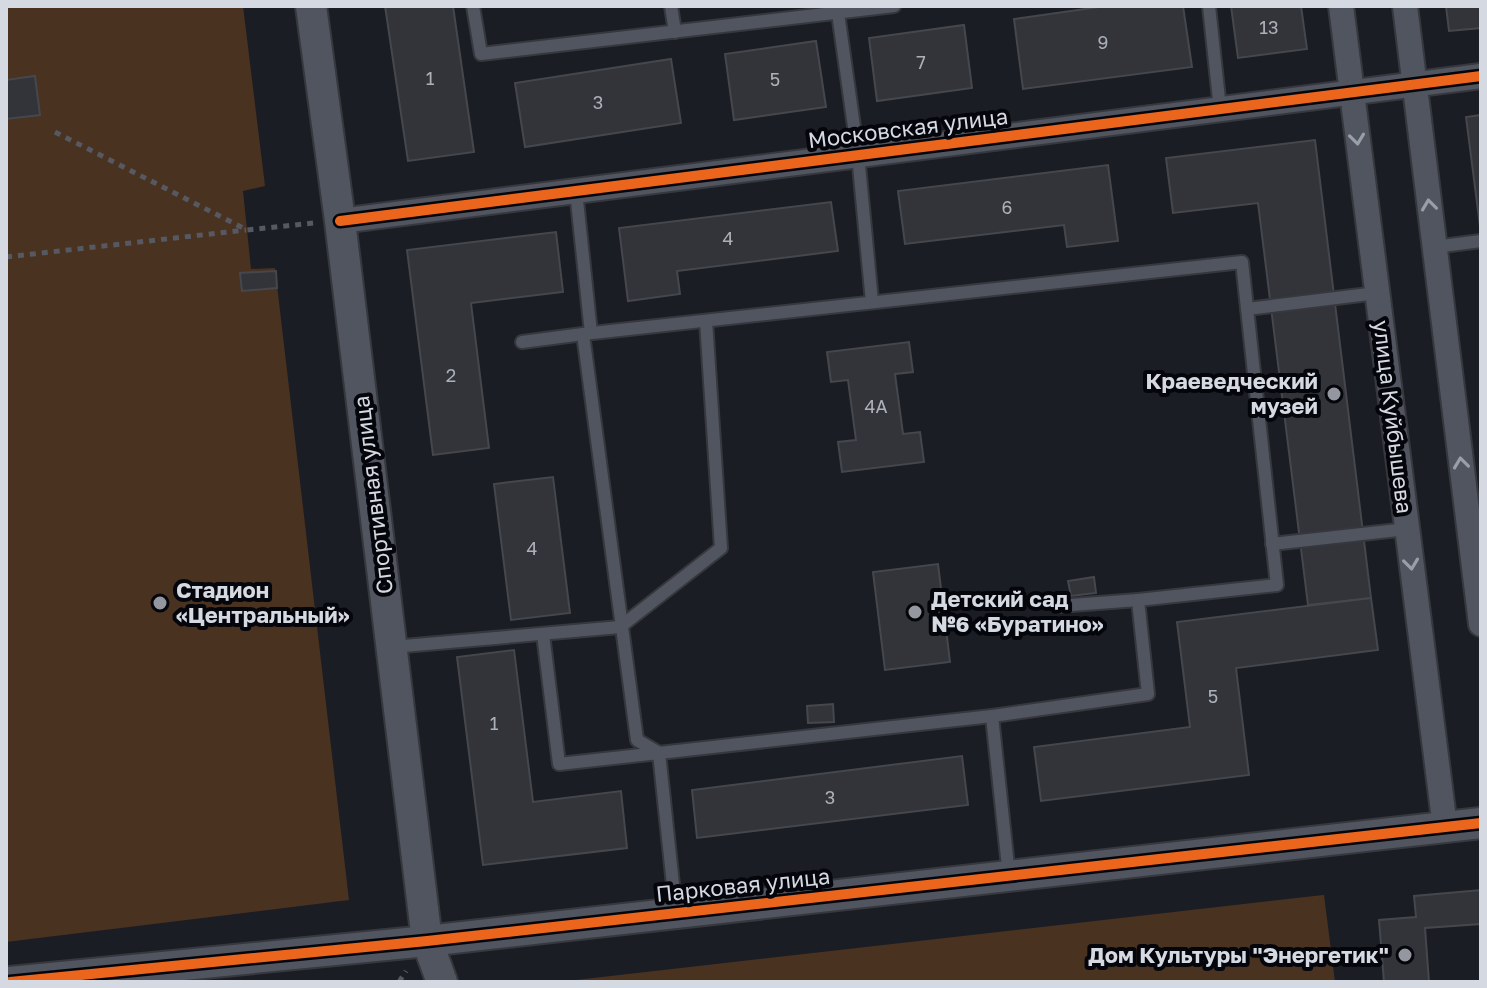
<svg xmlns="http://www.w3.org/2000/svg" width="1487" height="988" font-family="'Golos Text',sans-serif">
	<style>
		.green { fill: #4a3221 }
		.building { fill: #32343a; stroke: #45474d; stroke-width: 2 }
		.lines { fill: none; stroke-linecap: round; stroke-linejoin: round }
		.service-casing { stroke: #36383e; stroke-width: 16 }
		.minor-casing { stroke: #36383e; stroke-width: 28 }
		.tertiary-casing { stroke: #36383e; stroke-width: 34 }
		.path { stroke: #565961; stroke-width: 5; stroke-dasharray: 6 6; stroke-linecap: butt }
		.service { stroke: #515560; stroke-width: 12 }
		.minor { stroke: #515560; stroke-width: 24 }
		.tertiary { stroke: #515560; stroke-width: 30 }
		.cycleway-casing { stroke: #05060c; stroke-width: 15 }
		.cycleway { stroke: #eb651d; stroke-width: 10 }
		.oneway { stroke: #9a9ea8 }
		.poi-dot { fill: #9497a0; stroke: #05060c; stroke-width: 3 }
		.labels { text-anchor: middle; stroke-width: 8; stroke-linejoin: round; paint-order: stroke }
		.number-label { font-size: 18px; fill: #acb0b8 }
		.street-label { font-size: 22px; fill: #d5d9e2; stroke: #05060c }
		.poi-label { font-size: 22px; font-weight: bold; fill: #d5d9e2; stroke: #05060c; text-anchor: end }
	</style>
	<rect width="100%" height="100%" fill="#1b1d24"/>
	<g class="green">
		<polygon points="6,6 243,6 265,186 243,191 251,269 275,268 349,900 6,942"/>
		<polygon points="1324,895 1335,982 558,982 1323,895"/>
	</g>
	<g class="building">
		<polygon points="385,6 453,6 474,152 408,161"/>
		<polygon points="1106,6 1183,6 1192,67 1023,89 1014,19"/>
		<polygon points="1231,6 1301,6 1307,49 1238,58"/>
		<polygon points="1446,6 1481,6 1481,28 1449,31"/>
		<polygon points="964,25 972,88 877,101 869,38"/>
		<polygon points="816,41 826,107 734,120 725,54"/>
		<polygon points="671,59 681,123 525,147 515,83"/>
		<polygon points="35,76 40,115 6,119 6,80"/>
		<polygon points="1481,115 1481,234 1466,117"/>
		<polygon points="1315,140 1371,598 1308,605 1258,203 1173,213 1166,158"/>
		<polygon points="1108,165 1118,241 1067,247 1064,225 905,244 898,191"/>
		<polygon points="831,202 838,251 677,271 680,294 628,301 619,228"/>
		<polygon points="556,232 563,292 471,303 489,448 433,455 407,250"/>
		<polygon points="276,271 277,288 242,291 240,273"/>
		<polygon points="909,342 913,372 895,374 903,434 920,432 924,462 842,472 838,442 856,440 848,380 831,382 827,352"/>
		<polygon points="553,477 570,613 511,620 494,484"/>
		<polygon points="938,564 950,662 885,670 873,572"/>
		<polygon points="1094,577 1096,593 1071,596 1068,581"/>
		<polygon points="1371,598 1378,650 1236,668 1249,775 1041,801 1034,747 1190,727 1177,622"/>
		<polygon points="514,650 533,802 621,791 627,848 483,865 457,657"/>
		<polygon points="833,704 834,722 808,723 807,706"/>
		<polygon points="962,756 968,805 697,838 692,790"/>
		<polygon points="1481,890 1481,924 1425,928 1429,982 1384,982 1379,920 1416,917 1414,896"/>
	</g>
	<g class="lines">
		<g class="service-casing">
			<g id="service">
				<polyline points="473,6 481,54 894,6"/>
				<polyline points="671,6 675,32"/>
				<polyline points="837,6 858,155 872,302"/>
				<polyline points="1209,6 1220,109"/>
				<polyline points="576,191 591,333"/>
				<polyline points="1434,247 1481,241"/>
				<polyline points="1247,309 1377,293"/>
				<polyline points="522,342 583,334"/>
				<polyline points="1272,544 1407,529"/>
				<polyline points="1058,606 1138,600"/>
				<polyline points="543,634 559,764 659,753 637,740 583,334 1242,262 1277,585 1138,600 1148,694 992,716 659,753 676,913"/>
				<polyline points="392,647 620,627 721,548 706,321"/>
				<polyline points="992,716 1009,876"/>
			</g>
		</g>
		<g class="minor-casing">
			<g id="minor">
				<polyline points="1341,6 1445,827"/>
				<polyline points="1405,6 1481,624"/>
				<polyline points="340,221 1481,76"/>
			</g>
		</g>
		<g class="tertiary-casing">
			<g id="tertiary">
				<polyline points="311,6 340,221 427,941 442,982"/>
				<polyline points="10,982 427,941 1481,823"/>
			</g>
		</g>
		<g class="path">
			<polyline points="55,132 247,230 314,223"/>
			<polyline points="6,257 246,230"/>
			<polyline points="399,982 406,971"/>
		</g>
		<use href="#service" class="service"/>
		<use href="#minor" class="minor"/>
		<use href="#tertiary" class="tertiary"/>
		<g class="cycleway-casing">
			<g id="cycleway">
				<polyline points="340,221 1481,76"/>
				<polyline points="10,982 427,941 1481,823"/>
			</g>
		</g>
		<use href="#cycleway" class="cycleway"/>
	</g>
	<defs><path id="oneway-chevron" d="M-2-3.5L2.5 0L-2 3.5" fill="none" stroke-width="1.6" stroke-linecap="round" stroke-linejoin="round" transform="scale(2)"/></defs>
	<g class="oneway">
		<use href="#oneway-chevron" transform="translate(1357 139) rotate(83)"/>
		<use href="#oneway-chevron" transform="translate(1429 205) rotate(-97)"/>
		<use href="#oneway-chevron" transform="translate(1461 463) rotate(-97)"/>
		<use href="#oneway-chevron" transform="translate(1411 564) rotate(83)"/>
	</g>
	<g class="poi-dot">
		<circle cx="1334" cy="394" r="8"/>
		<circle cx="160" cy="603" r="8"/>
		<circle cx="915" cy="612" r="8"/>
		<circle cx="1405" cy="955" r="8"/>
	</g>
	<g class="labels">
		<g class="number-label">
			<text x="1269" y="34">13</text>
			<text x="1103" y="49">9</text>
			<text x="921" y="69">7</text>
			<text x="430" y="85">1</text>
			<text x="775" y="86">5</text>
			<text x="598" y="109">3</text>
			<text x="1007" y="214">6</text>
			<text x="728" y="245">4</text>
			<text x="451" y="382">2</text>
			<text x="876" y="413">4А</text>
			<text x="532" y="555">4</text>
			<text x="1213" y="703">5</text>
			<text x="494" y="730">1</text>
			<text x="830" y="804">3</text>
		</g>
		<g class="street-label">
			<text transform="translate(908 128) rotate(-7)" y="8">Московская улица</text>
			<text transform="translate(1393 417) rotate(83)" y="8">улица Куйбышева</text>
			<text transform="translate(373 495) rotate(-97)" y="8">Спортивная улица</text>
			<text transform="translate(743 885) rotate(-6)" y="8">Парковая улица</text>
		</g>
		<g class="poi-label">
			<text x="1318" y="389">Краеведческий<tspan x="1318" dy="25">музей</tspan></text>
			<text x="176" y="598" text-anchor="start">Стадион<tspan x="176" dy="25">«Центральный»</tspan></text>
			<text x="931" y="607" text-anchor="start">Детский сад<tspan x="931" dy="25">№6 «Буратино»</tspan></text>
			<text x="1389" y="963">Дом Культуры "Энергетик"</text>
		</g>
	</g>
	<rect width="1487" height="988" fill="none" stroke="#d5d9e2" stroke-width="16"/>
</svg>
